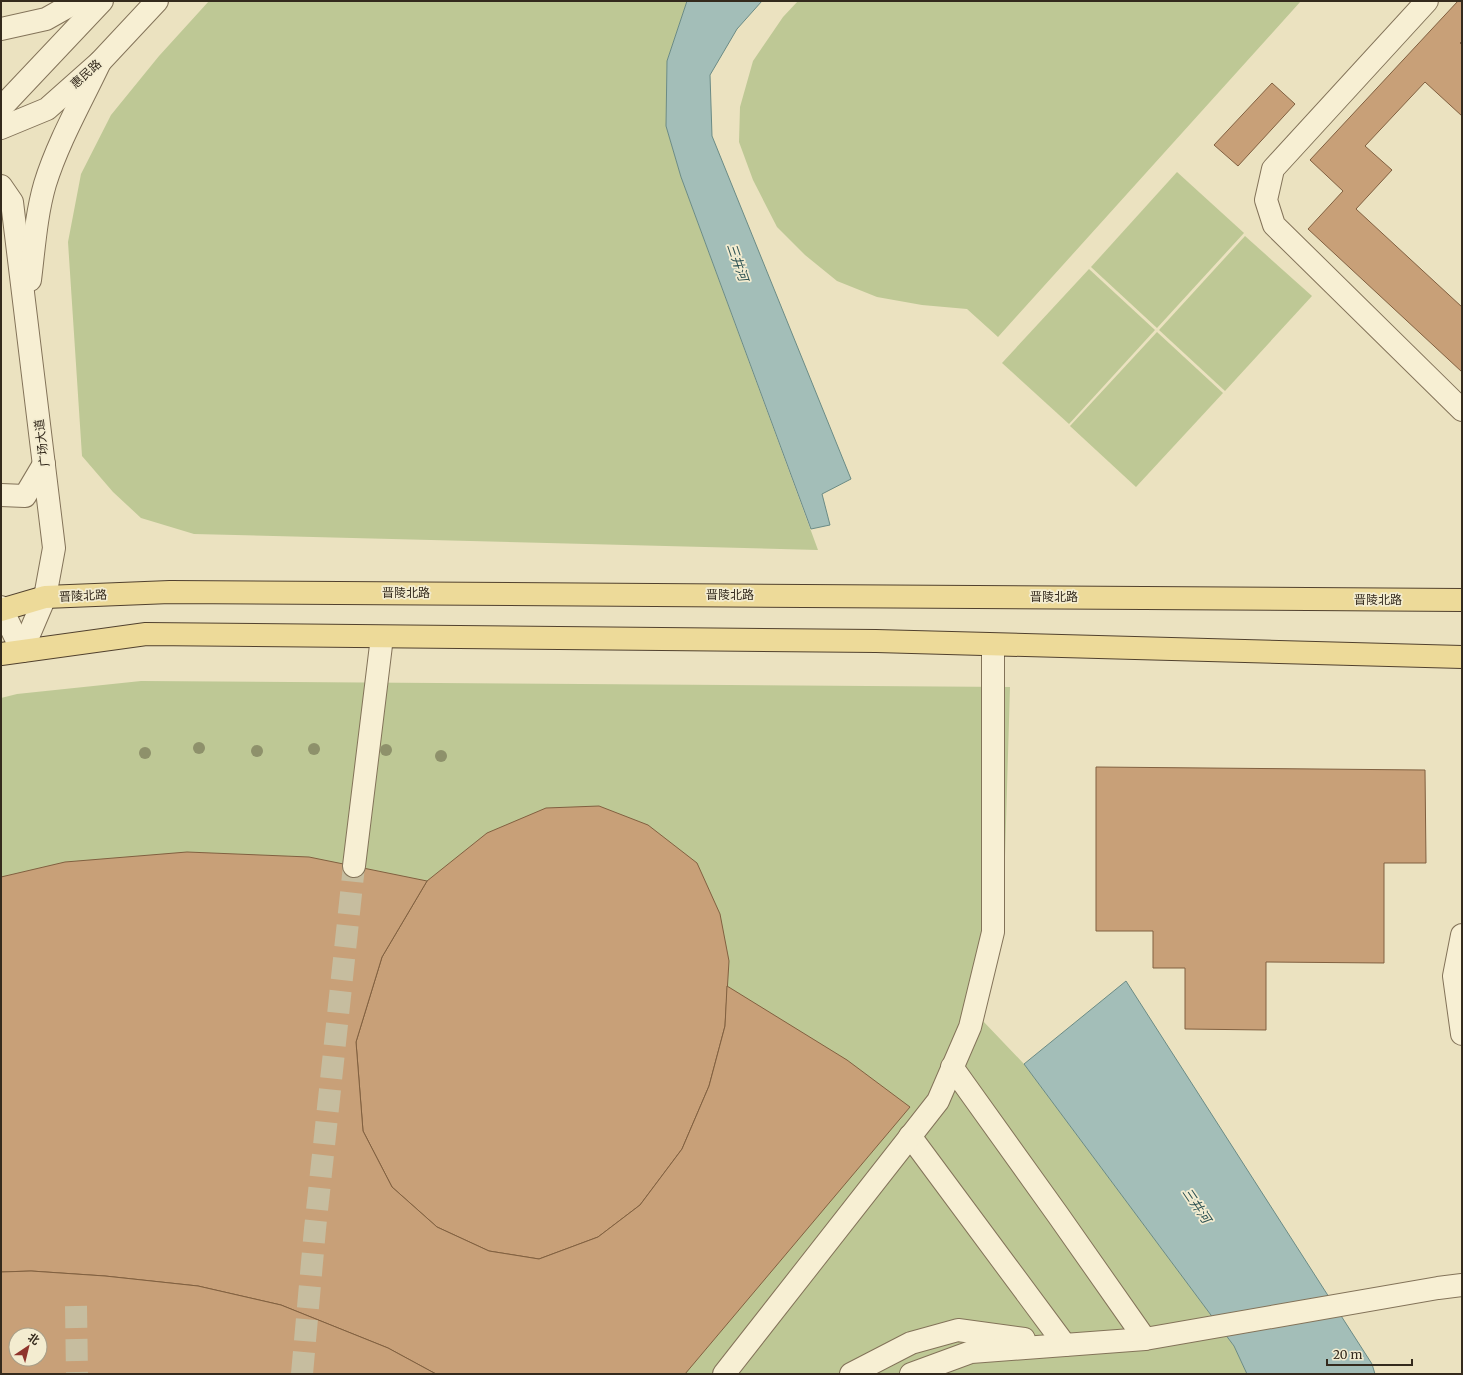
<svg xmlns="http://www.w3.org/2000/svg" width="1463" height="1375" font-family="Merriweather,'Noto Sans SC',serif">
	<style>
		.green { fill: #bec895; fill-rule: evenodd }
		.water { fill: #a3beb8; stroke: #6b8b85 }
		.building { fill: #c8a078; stroke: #816040; fill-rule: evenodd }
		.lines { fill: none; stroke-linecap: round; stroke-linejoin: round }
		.minor-tunnel { stroke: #c6bd9f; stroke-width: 22; stroke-dasharray: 22 11; stroke-linecap: butt }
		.minor-casing { stroke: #837359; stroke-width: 24 }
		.major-casing { stroke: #51412e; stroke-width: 24 }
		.minor { stroke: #f7efd3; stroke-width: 22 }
		.major { stroke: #edda99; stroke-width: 22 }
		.tree { fill: #8e916b }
		.labels { text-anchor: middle; stroke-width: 3.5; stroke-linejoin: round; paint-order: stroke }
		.street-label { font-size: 12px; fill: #342a1d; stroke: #f3ecd0 }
		.water-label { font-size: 13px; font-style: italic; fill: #2d5253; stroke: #f3ecd0 }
	</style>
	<rect width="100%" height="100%" fill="#ebe2c0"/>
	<g class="green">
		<polygon points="209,1 687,1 667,61 666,126 681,177 818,550 194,534 141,518 113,492 82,456 68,242 81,174 111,115 159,56"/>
		<polygon points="798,1 1301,1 998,337 967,309 922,305 877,297 837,281 805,255 777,227 753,180 739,142 740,107 753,61 783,17"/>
		<polygon points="1177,172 1244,233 1157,328 1091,267"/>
		<polygon points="1245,236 1312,296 1225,391 1159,330"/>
		<polygon points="1089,269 1155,330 1069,424 1002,363"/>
		<polygon points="1157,332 1223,393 1136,487 1070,426"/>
		<path d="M141 681 1010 687 1003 924 982 1020 1024 1064 1234 1346 1247 1374H1V698L17 694ZM16 1335H40V1359H16Z"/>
	</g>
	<g class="water">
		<polygon points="687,1 762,1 737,29 710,75 712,136 851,479 822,494 830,525 811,529 681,177 666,126 667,61"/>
		<polygon points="1126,981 1372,1364 1375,1374 1247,1374 1234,1346 1024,1064"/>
	</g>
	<g class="building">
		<polygon points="1458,1 1462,1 1462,41 1460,43 1462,45 1462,116 1425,82 1365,146 1392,170 1356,209 1462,307 1462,372 1308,229 1343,191 1310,160"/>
		<polygon points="1272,83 1295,104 1238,166 1214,145"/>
		<polygon points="1096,767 1425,770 1426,863 1384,863 1384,963 1266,962 1266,1030 1185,1029 1185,968 1153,968 1153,931 1096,931"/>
		<polygon points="599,806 648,825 697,863 720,914 729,961 725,1026 709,1086 682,1149 640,1205 598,1237 539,1259 489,1251 437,1227 392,1187 363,1131 356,1042 382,957 427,881 487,833 546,808"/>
		<polygon points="187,852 309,857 427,881 382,957 356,1042 363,1131 392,1187 437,1227 489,1251 539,1259 598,1237 640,1205 682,1149 709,1086 725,1026 727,986 847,1060 910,1107 685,1374 436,1374 388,1348 281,1305 198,1286 105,1276 31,1271 1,1272 1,877 65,862"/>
		<path d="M31 1271 105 1276 198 1286 281 1305 388 1348 436 1374H1V1272ZM16 1335H40V1359H16Z"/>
	</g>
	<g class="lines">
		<g class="minor-tunnel">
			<polyline points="76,1306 77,1374"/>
			<polyline points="302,1374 315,1229 354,866"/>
		</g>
		<g class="minor-casing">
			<g id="minor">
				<polyline points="1427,1 1273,169 1266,200 1274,225 1462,410"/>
				<polyline points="1,29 46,19 78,1"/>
				<polyline points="1,108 102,1"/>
				<polyline points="1,128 47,109 100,62 157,1"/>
				<polyline points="1,186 12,202 54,548 45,597 22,651"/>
				<path d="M30 280C34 248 36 215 45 184 58 142 81 102 100 62"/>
				<polyline points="1,495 25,496 44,464"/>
				<polyline points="1,607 22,651"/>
				<polyline points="354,866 382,637"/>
				<polyline points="1462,935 1454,976 1462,1034"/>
				<polyline points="952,1067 1058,1215 1145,1339"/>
				<polyline points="910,1136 1065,1345"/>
				<polyline points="724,1374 938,1101 970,1027 993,932 993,645"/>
				<polyline points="851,1374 911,1343 958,1330 1024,1339"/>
				<polyline points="911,1374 971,1352 1145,1339 1438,1288 1462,1285"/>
			</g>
		</g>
		<g class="major-casing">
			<g id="major">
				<polyline points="1,610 45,597 170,592 1462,600"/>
				<polyline points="1,654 146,634 876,641 1462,657"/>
			</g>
		</g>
		<use href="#minor" class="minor"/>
		<use href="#major" class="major"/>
	</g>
	<g class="tree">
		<circle cx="199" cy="748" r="6"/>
		<circle cx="314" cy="749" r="6"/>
		<circle cx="386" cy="750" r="6"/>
		<circle cx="257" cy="751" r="6"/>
		<circle cx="145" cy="753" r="6"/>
		<circle cx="441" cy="756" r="6"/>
	</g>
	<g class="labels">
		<g class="street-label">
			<text transform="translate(86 74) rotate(-42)" y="4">惠民路</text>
			<text transform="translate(42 443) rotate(-97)" y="4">广场大道</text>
			<text x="406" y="597">晋陵北路</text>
			<text x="730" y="599">晋陵北路</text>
			<text transform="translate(83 596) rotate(-3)" y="4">晋陵北路</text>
			<text x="1054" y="601">晋陵北路</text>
			<text x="1378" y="604">晋陵北路</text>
		</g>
		<g class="water-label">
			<text transform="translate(738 262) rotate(71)" y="5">三井河</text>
			<text transform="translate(1197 1205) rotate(56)" y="5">三井河</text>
		</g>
	</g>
	<rect width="1463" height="1375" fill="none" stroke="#342a1d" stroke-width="4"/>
	<g transform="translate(28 1347) rotate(35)"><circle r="19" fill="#f3ecd0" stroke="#a79e88"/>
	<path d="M0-3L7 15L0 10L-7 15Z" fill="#8f342c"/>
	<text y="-6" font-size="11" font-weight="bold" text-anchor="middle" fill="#342a1d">北</text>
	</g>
	<path d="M1327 1359v6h85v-6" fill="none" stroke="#342a1d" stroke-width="2"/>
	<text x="1333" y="1359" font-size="12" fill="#342a1d" stroke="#f3ecd0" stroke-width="3" paint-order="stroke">20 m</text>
</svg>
